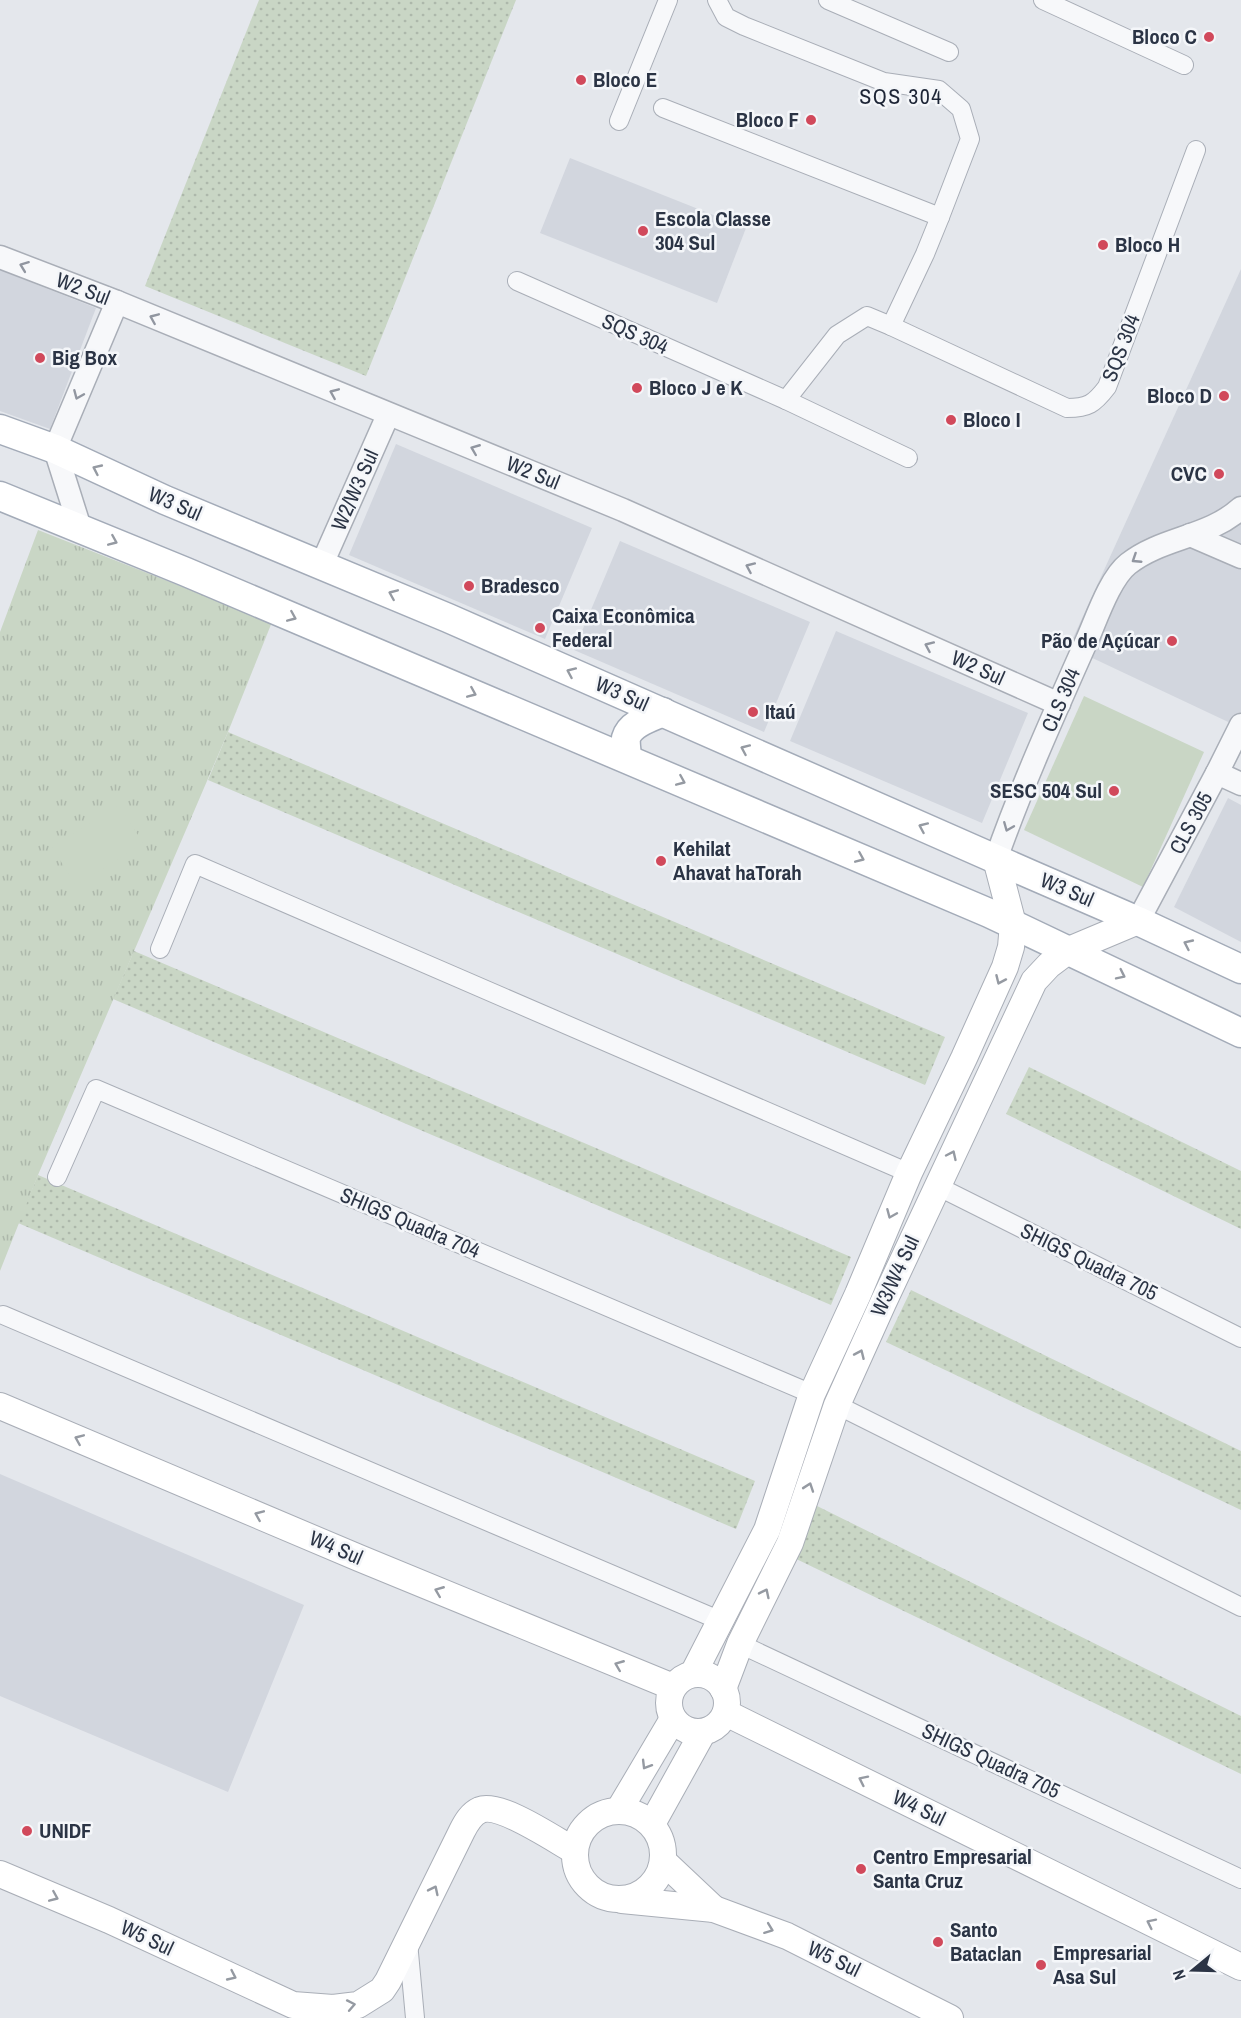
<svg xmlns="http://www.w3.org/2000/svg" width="1241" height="2018" font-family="'Archivo Narrow',sans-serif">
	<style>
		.built { fill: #d2d6de }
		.grass { fill: url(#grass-dots) }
		.park { fill: url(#park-tufts) }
		.pitch { fill: #c9d6c5 }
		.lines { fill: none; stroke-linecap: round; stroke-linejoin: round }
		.minor-casing { stroke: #a9aeb7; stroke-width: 20 }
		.tertiary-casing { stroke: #a9aeb7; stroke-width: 25 }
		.secondary-casing { stroke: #a9aeb7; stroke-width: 28 }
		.primary-casing { stroke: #a3abb8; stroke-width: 31 }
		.minor { stroke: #f7f8fa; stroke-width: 18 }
		.tertiary { stroke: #f7f8fa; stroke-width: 22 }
		.secondary { stroke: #fff; stroke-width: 26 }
		.primary { stroke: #fff; stroke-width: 28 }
		.oneway { stroke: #9196a0 }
		.oneway2 { stroke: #959aa2 }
		.poi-dot { fill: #d1495b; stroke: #f4f6f9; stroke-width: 2 }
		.labels { text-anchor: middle; stroke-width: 5; stroke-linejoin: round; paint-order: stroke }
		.poi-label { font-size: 21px; font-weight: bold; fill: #2b3445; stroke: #f4f6f9; text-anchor: start }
		.street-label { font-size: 21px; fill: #2b3445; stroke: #f4f6f9 }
		.neighbourhood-label { font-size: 22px; letter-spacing: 1.5px; fill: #1d2536; stroke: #f4f6f9 }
	</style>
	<defs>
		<pattern id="grass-dots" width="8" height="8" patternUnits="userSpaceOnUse" patternTransform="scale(1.5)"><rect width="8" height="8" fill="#c9d6c5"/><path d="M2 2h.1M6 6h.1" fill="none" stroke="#adb8ab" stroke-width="1.8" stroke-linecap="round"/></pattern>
		<pattern id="park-tufts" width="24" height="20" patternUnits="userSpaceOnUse" patternTransform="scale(1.5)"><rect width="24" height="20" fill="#c9d6c5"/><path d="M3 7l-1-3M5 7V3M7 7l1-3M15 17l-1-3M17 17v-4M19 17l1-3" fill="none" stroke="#adb8ab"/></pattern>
	</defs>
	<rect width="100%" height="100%" fill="#e4e7ec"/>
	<g class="built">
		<polygon points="570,158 746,228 717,303 540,233"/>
		<polygon points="1241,269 1241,728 1069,647"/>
		<polygon points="0,270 96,308 50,429 0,411"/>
		<polygon points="396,444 592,528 545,639 349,555"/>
		<polygon points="620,541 810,622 764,732 574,650"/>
		<polygon points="836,631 1028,713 982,823 790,741"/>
		<polygon points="1228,798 1241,805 1241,942 1174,907"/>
		<polygon points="0,1474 304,1605 228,1792 0,1696"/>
	</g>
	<g class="grass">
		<polygon points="259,0 516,0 366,376 145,286"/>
		<polygon points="228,732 945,1037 925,1085 208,780"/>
		<polygon points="134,951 851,1257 831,1305 113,999"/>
		<polygon points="1029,1067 1241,1171 1241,1229 1006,1114"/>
		<polygon points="38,1175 755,1481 736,1529 18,1223"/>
		<polygon points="911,1290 1241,1451 1241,1510 886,1342"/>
		<polygon points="813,1504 1241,1716 1241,1774 788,1555"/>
	</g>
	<polygon class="park" points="38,530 272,622 228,732 38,1175 0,1271 0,632"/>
	<g class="pitch">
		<polygon points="1084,696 1204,752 1143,887 1024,830"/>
		<polygon points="119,805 143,843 76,886 52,847"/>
	</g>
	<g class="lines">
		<g class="minor-casing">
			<g id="minor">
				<polyline points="828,0 949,52"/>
				<polyline points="1043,0 1184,65"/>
				<polyline points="663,108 940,217 970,139 961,109 939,90 884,82 744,26 726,17 717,0"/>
				<polyline points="619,121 668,0"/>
				<path d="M940 217 925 254 891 326 1067 408C1088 408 1094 404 1107 387L1196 150"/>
				<polyline points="517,281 786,400 837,335 867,316 891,326"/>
				<polyline points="786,400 908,458"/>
				<polyline points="160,949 195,864 909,1173"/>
				<polyline points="57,1177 96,1089 812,1394"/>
				<polyline points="937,1186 1241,1338"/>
				<polyline points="3,1315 721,1621"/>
				<polyline points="837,1405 1241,1607"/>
				<polyline points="740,1644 1241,1879"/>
				<polyline points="408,1942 415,2018"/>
			</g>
		</g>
		<g class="tertiary-casing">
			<g id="tertiary">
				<polyline points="0,257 117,302 623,510 1059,704"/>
				<polyline points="80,528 55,449 117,302"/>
				<polyline points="1190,535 1241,557"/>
				<polyline points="322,564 388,415"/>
				<polyline points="1217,773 1241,784"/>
				<path d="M996 859C1022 785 1055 712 1087 640 1096 620 1110 578 1128 564 1162 537 1208 538 1241 508"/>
				<polyline points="1138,921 1217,773 1241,725"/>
			</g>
		</g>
		<g class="secondary-casing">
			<g id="secondary">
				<polyline points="0,1406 359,1558 673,1687"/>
				<circle cx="698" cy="1703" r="29"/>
				<polyline points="693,1674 767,1530 812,1394 858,1294 909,1173 964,1058 1005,967 1011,947 1013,924 996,859"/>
				<polyline points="723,1689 740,1644 790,1543 837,1405 883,1303 1034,981 1049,965 1069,950 1138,921"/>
				<polyline points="726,1713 1241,1967"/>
				<polyline points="619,1810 673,1719"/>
				<circle cx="619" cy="1855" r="44"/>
				<polyline points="652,1824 703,1732"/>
				<polyline points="663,1861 714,1909"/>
				<path d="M0 1874 109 1920 293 2005 333 2008 358 2005 382 1990 388 1981 462 1831C466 1823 471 1814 480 1810 500 1802 555 1840 575 1851"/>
				<polyline points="622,1900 714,1909 787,1936 950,2018"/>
			</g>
		</g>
		<g class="primary-casing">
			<g id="primary">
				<polyline points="0,429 55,449 165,500 448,618 1032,875 1138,921 1241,969"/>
				<polyline points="0,496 186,572 989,913 1241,1033"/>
				<path d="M627 758C627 752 625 744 626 738 630 723 652 717 663 712"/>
			</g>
		</g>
		<use href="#minor" class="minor"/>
		<use href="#tertiary" class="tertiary"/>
		<use href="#secondary" class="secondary"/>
		<use href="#primary" class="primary"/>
	</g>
	<defs><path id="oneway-chevron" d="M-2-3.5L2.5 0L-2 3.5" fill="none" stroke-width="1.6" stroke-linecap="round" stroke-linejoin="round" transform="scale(1.5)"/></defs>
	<g class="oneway">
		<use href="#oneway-chevron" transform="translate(24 266) rotate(-159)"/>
		<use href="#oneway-chevron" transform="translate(154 318) rotate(-157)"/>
		<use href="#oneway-chevron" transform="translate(334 393) rotate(-157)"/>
		<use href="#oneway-chevron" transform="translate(78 395) rotate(113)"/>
		<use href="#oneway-chevron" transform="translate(475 449) rotate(-158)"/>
		<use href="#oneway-chevron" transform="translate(1136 559) rotate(147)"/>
		<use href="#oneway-chevron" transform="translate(750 567) rotate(-156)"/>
		<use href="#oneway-chevron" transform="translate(929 646) rotate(-156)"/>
		<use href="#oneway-chevron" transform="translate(1008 827) rotate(112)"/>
	</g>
	<g class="oneway2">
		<use href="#oneway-chevron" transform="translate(97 469) rotate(-155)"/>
		<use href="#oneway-chevron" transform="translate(113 541) rotate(23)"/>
		<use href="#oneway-chevron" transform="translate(393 594) rotate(-157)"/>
		<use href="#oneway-chevron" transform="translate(292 617) rotate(23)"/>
		<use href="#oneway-chevron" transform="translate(571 672) rotate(-156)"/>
		<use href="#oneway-chevron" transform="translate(472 693) rotate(23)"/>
		<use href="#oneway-chevron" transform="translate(745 749) rotate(-156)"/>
		<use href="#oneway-chevron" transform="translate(681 781) rotate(23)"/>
		<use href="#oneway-chevron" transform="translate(923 827) rotate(-156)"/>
		<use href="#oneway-chevron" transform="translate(860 858) rotate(23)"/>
		<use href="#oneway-chevron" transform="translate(1188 944) rotate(-155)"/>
		<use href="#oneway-chevron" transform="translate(1121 975) rotate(26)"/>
		<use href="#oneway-chevron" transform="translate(1000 980) rotate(114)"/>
		<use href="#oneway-chevron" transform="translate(952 1155) rotate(-65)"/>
		<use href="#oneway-chevron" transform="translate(891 1214) rotate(113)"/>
		<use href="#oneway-chevron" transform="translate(860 1354) rotate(-66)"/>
		<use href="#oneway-chevron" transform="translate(79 1439) rotate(-157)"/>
		<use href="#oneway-chevron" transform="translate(809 1487) rotate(-71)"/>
		<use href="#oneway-chevron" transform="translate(259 1515) rotate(-157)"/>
		<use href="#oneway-chevron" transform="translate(439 1591) rotate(-158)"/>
		<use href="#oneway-chevron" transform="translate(765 1593) rotate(-64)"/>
		<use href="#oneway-chevron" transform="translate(619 1665) rotate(-158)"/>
		<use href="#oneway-chevron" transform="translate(646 1765) rotate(121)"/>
		<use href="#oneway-chevron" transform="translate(863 1780) rotate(-154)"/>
		<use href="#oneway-chevron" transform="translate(434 1890) rotate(-64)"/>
		<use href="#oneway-chevron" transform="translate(54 1897) rotate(23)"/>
		<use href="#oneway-chevron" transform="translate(1151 1923) rotate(-154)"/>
		<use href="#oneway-chevron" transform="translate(769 1929) rotate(21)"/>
		<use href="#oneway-chevron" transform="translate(232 1976) rotate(25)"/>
		<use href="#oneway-chevron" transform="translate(351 2005) rotate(-11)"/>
	</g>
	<g class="poi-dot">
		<circle cx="1209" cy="37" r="6"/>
		<circle cx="581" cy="80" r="6"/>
		<circle cx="811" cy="120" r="6"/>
		<circle cx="643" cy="231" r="6"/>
		<circle cx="1103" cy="245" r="6"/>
		<circle cx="40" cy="358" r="6"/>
		<circle cx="637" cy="388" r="6"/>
		<circle cx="1224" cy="396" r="6"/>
		<circle cx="951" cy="420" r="6"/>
		<circle cx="1219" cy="474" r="6"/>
		<circle cx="469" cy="586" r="6"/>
		<circle cx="540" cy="628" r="6"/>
		<circle cx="1172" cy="641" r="6"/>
		<circle cx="753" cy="712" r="6"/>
		<circle cx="1114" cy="791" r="6"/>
		<circle cx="661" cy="861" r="6"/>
		<circle cx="27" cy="1831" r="6"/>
		<circle cx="861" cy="1869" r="6"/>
		<circle cx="938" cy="1942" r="6"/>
		<circle cx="1041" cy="1965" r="6"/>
	</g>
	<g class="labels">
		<g class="poi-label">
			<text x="1197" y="44" text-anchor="end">Bloco C</text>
			<text x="593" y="87">Bloco E</text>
			<text x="799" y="127" text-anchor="end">Bloco F</text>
			<text x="655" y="226">Escola Classe<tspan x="655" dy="24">304 Sul</tspan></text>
			<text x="1115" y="252">Bloco H</text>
			<text x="52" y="365">Big Box</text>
			<text x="649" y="395">Bloco J e K</text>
			<text x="1212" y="403" text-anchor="end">Bloco D</text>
			<text x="963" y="427">Bloco I</text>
			<text x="1207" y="481" text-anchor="end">CVC</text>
			<text x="481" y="593">Bradesco</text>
			<text x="552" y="623">Caixa Econômica<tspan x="552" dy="24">Federal</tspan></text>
			<text x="1160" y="648" text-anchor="end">Pão de Açúcar</text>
			<text x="765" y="719">Itaú</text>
			<text x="1102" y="798" text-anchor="end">SESC 504 Sul</text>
			<text x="673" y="856">Kehilat<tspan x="673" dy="24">Ahavat haTorah</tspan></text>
			<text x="39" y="1838">UNIDF</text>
			<text x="873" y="1864">Centro Empresarial<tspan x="873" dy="24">Santa Cruz</tspan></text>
			<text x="950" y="1937">Santo<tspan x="950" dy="24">Bataclan</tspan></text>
			<text x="1053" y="1960">Empresarial<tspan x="1053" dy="24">Asa Sul</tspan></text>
		</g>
		<g class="street-label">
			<text transform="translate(83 289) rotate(21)" y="7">W2 Sul</text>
			<text transform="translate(635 334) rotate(24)" y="7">SQS 304</text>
			<text transform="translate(1121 348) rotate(-69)" y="7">SQS 304</text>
			<text transform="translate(533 473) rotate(22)" y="7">W2 Sul</text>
			<text transform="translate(355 490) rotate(-66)" y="7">W2/W3 Sul</text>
			<text transform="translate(175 504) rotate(23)" y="7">W3 Sul</text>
			<text transform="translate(978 668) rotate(24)" y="7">W2 Sul</text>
			<text transform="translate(622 694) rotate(24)" y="7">W3 Sul</text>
			<text transform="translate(1061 700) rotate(-67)" y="7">CLS 304</text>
			<text transform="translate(1191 823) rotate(-62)" y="7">CLS 305</text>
			<text transform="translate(1067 890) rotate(23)" y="7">W3 Sul</text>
			<text transform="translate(410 1223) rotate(23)" y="7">SHIGS Quadra 704</text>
			<text transform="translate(1089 1262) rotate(26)" y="7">SHIGS Quadra 705</text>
			<text transform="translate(895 1276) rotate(-65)" y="7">W3/W4 Sul</text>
			<text transform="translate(336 1548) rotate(23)" y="7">W4 Sul</text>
			<text transform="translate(991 1761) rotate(25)" y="7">SHIGS Quadra 705</text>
			<text transform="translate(919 1808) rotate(26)" y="7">W4 Sul</text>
			<text transform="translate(147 1938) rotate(25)" y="7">W5 Sul</text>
			<text transform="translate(834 1959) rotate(26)" y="7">W5 Sul</text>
		</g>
		<g class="neighbourhood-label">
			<text x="901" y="104">SQS 304</text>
		</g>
	</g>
	<g transform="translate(1193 1970) rotate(251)" stroke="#f4f6f9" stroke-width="4.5" paint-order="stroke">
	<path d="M0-4.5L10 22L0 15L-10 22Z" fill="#2b3445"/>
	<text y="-9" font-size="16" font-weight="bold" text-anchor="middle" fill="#2b3445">N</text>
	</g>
</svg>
